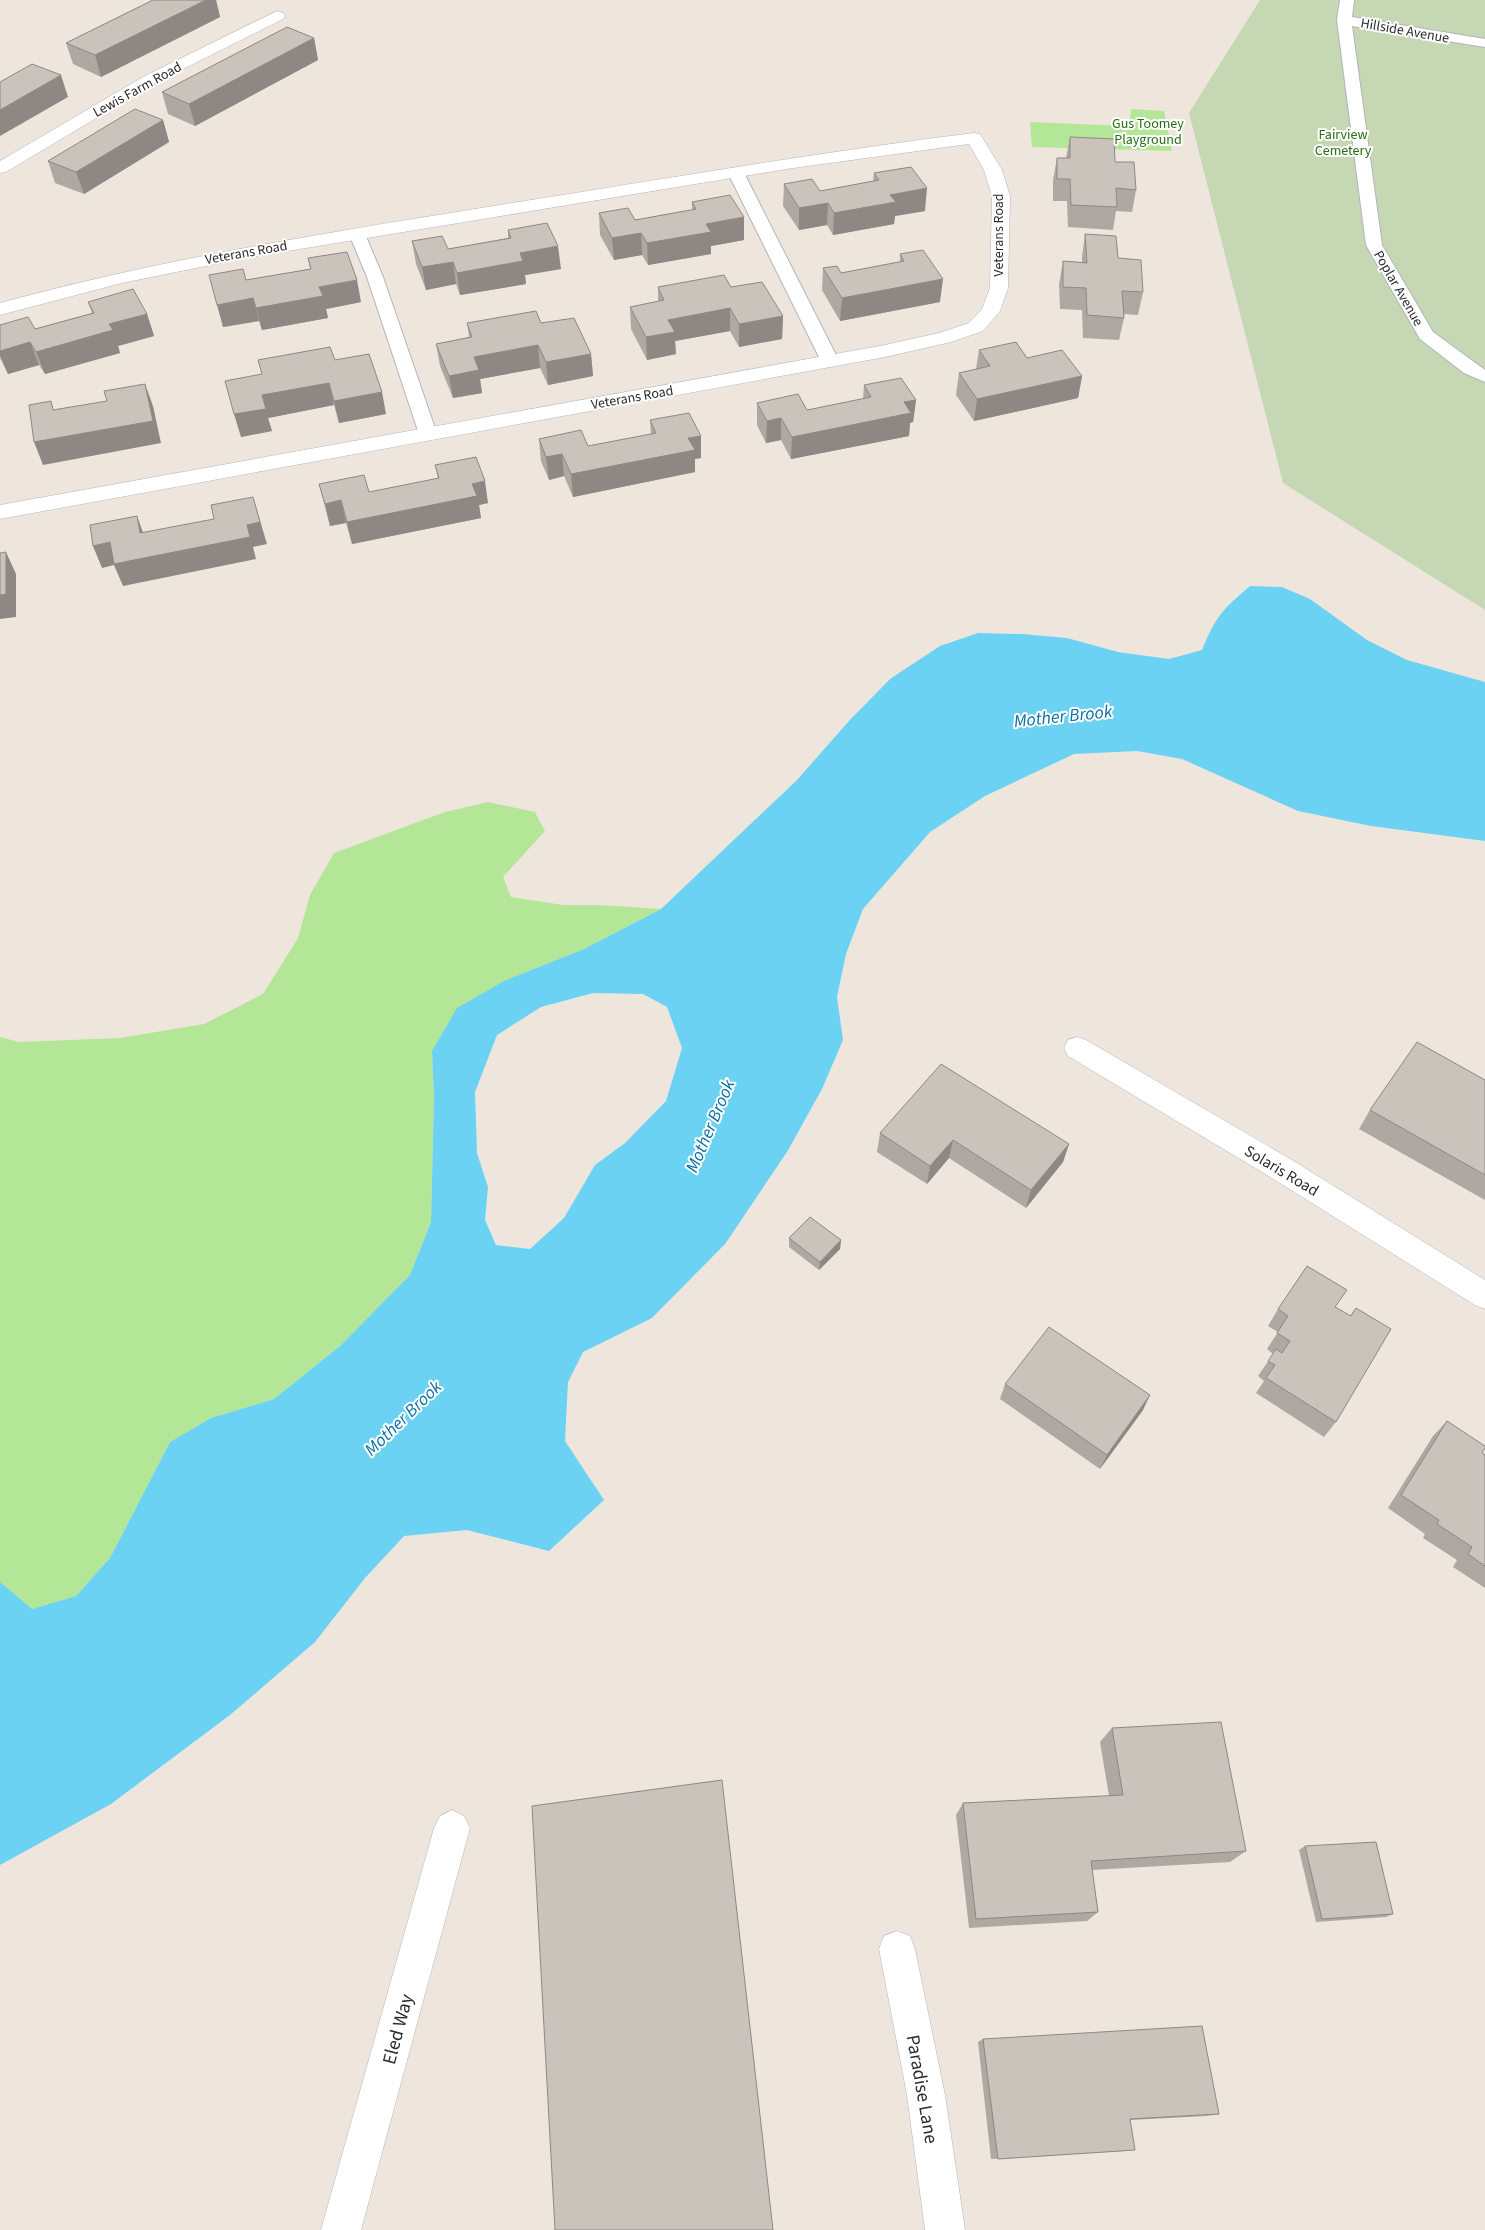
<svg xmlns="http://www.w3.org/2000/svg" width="1485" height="2230" font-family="'Source Sans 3',sans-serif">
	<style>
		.green { fill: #b3e797 }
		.cemetery { fill: #c6d8b3 }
		.water { fill: #6bd2f4; fill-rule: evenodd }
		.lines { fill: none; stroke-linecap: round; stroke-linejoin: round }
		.service-casing { stroke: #b1b4c0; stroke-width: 2 }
		.minor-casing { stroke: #b1b4c0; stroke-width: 1 }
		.service { fill: #fff; fill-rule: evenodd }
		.minor { fill: #fff; fill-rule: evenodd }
		.wall { fill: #ada8a2 }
		.shaded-wall { fill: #8d8884 }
		.building { fill: #c9c3bc; stroke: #8d8884 }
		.labels { text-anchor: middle; stroke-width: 4; stroke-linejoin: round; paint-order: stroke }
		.far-street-label { font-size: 14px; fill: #2b2b2b; stroke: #fff }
		.far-park-label { font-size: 14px; fill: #2a6d17; stroke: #fff }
		.street-label { font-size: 16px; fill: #2b2b2b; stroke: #fff }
		.water-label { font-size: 18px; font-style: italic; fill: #0770a3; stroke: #fff }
		.near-street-label { font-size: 19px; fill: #2b2b2b; stroke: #fff }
	</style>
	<rect width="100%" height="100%" fill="#eee6dd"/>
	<g class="green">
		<polygon points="1131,109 1164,111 1172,151 1032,147 1030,122 1125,126 1130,122"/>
		<polygon points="488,802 535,812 545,831 503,877 511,897 563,905 600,905 661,909 584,949 506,980 432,1051 434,1096 431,1222 410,1275 340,1346 274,1399 211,1418 170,1442 110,1558 76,1596 32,1609 0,1582 0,1037 19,1042 120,1038 204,1024 263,994 298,938 310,895 334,853 445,812"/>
	</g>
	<polygon class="cemetery" points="1260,0 1485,0 1485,610 1283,483 1189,113"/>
	<path class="water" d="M1250 586 1282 587 1310 599 1367 640 1407 660 1485 682V841L1371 826 1298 811 1182 759 1137 751 1074 754 985 796 930 832 863 909 846 954 837 997 843 1040 822 1089 787 1152 725 1244 652 1318 583 1352 568 1382 565 1441 604 1500 549 1551 467 1530 404 1536 365 1578 315 1642 230 1715 111 1804 0 1865V1582L32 1609 76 1596 110 1558 170 1442 211 1418 274 1399 340 1346 410 1275 431 1222 434 1096 432 1051 457 1008 506 980 584 949 661 909 797 780 848 722 890 679 940 646 978 633 1022 634 1067 638 1118 652 1169 659 1202 650C1216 616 1222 610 1250 586ZM593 993 643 994 667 1007 682 1048 666 1101 625 1143 595 1165 564 1218 530 1249 496 1245 485 1220 488 1187 477 1153 475 1092 497 1035 541 1007Z"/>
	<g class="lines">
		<g class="service-casing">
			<g id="service">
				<polygon points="1340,0 1354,0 1352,17 1485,39 1485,47 1352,26 1382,245 1433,332 1485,370 1485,382 1464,373 1420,339 1366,245 1337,20"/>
				<polygon points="736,168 742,170 744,173 839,361 836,365 824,365 821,361 728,173 730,170"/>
				<polygon points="357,229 363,231 365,234 383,277 437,434 434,438 428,440 422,438 419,434 367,277 349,234 351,231"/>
			</g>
		</g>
		<g class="minor-casing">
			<g id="minor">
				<polygon points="277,11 283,13 285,16 283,19 155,83 6,172 0,173 0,161 143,77"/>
				<path d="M974 133 980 134 1002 170 1010 196 1008 288 1000 311 983 331 951 342 885 357 0 519V505L885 345 939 333 969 323 982 309 990 288 992 196 984 170 969 144 793 168 245 258 122 283 0 315V303C168 257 340 231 512 203 666 179 819 152 974 133Z"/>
				<polygon points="1077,1037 1086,1040 1292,1160 1485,1280 1485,1309 1475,1305 1272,1178 1068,1056 1064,1048 1068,1040"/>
				<polygon points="452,1810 464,1816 470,1828 361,2230 321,2230 434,1828 440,1816"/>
				<polygon points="897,1931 910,1936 915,1949 945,2095 965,2230 925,2230 907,2095 879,1949 884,1936"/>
			</g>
		</g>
		<use href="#service" class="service"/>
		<use href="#minor" class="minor"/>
	</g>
	<g class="wall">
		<polygon points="153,0 216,0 220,17 101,77 73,64 66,43"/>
		<polygon points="314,38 318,60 195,126 168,114 162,92"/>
		<polygon points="163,120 169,142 84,194 55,183 48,161"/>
		<polygon points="1070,137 1115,162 1136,190 1132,212 1116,211 1113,230 1068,227 1067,201 1053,201 1053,180 1057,158 1066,158"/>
		<polygon points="874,173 925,211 895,216 894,224 833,235 827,225 799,230 783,206 784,184 820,191 873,181"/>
		<polygon points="692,202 744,240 711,246 711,254 648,265 642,255 614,260 600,235 599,213 635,220 692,210"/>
		<polygon points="508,230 561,269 525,275 526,284 460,295 456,284 426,290 416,264 412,241 448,249 508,238"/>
		<polygon points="1085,234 1118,258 1143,292 1138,315 1124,314 1124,318 1119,340 1083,338 1082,310 1060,309 1059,284 1063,261 1082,262 1082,257"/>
		<polygon points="900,254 940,302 840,321 822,290 823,268 841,273 900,262"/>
		<polygon points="308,258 361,302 326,309 328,318 262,330 259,321 223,327 246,280 310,269"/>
		<polygon points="658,287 783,316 782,339 739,347 730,331 675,341 676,354 647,360 631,329 630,307 658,301"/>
		<polygon points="88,302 147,314 154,336 118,346 120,353 45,374 39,365 8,374 0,358 0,325 35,329 92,313"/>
		<polygon points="467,323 541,323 591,354 593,376 548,385 540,368 480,379 482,393 453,398 440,366 436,344 469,337"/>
		<polygon points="979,350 1027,358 1082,376 1078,398 974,421 956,395 959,373 976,369"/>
		<polygon points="258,360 335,360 386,414 339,423 334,405 268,418 272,431 241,437 262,374"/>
		<polygon points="864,385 916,400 913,422 910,423 909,436 791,459 781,440 766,443 757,425 757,403 807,410 863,399"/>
		<polygon points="650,420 701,458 695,459 695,472 573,497 564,476 549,480 541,461 539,439 588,446 651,434"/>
		<polygon points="435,465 488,503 479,505 481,518 352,544 346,523 330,526 319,484 369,492 438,479"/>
		<polygon points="1485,1080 1485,1200 1359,1129 1370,1110"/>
		<polygon points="880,1133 1069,1144 1063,1162 1026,1208 949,1158 927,1184 877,1152"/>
		<polygon points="789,1238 841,1240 840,1249 819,1270 789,1247"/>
		<polygon points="1335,1307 1350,1316 1356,1308 1336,1422 1324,1437 1256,1393 1264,1381 1258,1376 1273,1354 1267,1349 1278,1332 1268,1326 1278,1309"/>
		<polygon points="1005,1384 1143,1410 1100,1469 1000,1399"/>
		<polygon points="1447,1421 1485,1455 1485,1588 1453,1567 1457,1560 1423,1538 1425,1534 1388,1508 1433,1436"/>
		<polygon points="1112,1728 1246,1851 1230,1862 1092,1870 1098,1912 1087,1921 969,1928 956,1815 963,1803 1109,1796 1100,1742"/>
		<polygon points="1305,1846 1393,1914 1386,1917 1316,1922 1299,1850"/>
		<polygon points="983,2039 1219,2114 1207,2116 1130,2120 1125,2151 991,2159 978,2042"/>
	</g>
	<g class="shaded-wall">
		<polygon points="206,0 216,0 220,17 101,77 95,55"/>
		<polygon points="314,38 318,60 195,126 189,104"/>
		<polygon points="61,75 68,97 0,136 0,110"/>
		<polygon points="163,120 169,142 84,194 76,172"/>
		<polygon points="927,188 925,211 895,216 894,224 833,235 834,213 890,195"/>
		<polygon points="828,203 827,225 799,230 799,208"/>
		<polygon points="744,217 744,240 711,246 711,254 648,265 647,243 706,224"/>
		<polygon points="641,233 642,255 614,260 612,238"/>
		<polygon points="558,246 561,269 525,275 526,284 460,295 457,273 520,253"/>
		<polygon points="453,262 456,284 426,290 422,267"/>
		<polygon points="943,279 940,302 840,321 842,298"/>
		<polygon points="357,280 361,302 326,309 328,318 262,330 256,308 319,287"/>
		<polygon points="253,298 259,321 223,327 217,305"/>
		<polygon points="730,308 730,331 675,341 676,354 647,360 646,337 668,320"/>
		<polygon points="147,314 154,336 118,346 120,353 45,374 36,352 109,324"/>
		<polygon points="783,316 782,339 739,347 739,324"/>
		<polygon points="30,342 39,365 8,374 0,355 0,351"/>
		<polygon points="538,345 540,368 480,379 482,393 453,398 449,376 474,357"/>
		<polygon points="591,354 593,376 548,385 546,362"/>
		<polygon points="1082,376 1078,398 974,421 977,399"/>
		<polygon points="329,383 334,405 268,418 272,431 241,437 234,414 262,395"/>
		<polygon points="145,384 153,406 161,443 43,465 34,442"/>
		<polygon points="382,392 386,414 339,423 334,401"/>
		<polygon points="916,400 913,422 910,423 909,436 791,459 792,437 904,402"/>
		<polygon points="781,418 781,440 766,443 767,421"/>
		<polygon points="701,436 701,458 695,459 695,472 573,497 571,474 688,438"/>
		<polygon points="562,454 564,476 549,480 546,457"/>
		<polygon points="485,481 488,503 479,505 481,518 352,544 347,522 472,484"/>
		<polygon points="253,497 267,544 253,547 256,559 123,586 114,565 102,568 93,546 110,542 247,525"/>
		<polygon points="341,500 346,523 330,526 325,504"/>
		<polygon points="137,516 145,538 140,533"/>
		<polygon points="6,552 16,574 16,617 0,619 0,595"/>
		<polygon points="953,1140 949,1158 927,1184 930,1166"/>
		<polygon points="1069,1144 1063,1162 1026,1208 1031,1190"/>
		<polygon points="841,1240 840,1249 819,1270 820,1262"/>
		<polygon points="1150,1395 1143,1410 1100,1469 1107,1455"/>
	</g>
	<g class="building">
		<polygon points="153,0 206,0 95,55 66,43"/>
		<polygon points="287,27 314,38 189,104 162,92"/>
		<polygon points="32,64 61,75 0,110 0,82"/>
		<polygon points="135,109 163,120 76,172 48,161"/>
		<polygon points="1070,137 1114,139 1115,162 1134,162 1136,190 1116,188 1117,207 1071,205 1070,179 1057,179 1057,158 1070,158"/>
		<polygon points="911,167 927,188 890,195 896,202 834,213 828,203 799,208 784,184 812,179 820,191 879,180 874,173"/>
		<polygon points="730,195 744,217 706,224 711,232 647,243 641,233 612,238 599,213 628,208 635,220 696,209 692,202"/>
		<polygon points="547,223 558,246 520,253 523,261 457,273 453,262 422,267 412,241 442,236 448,249 511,238 508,230"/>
		<polygon points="1085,234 1116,236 1118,258 1141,260 1143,292 1122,291 1124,318 1087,315 1086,288 1063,287 1063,261 1087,263"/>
		<polygon points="923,250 943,279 842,298 823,268 837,266 841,273 904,261 900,254"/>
		<polygon points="347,252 357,280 319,287 323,296 256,308 253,298 217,305 209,275 243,269 246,280 311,269 308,258"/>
		<polygon points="724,275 731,287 762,282 783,316 739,324 730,308 668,320 675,332 646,337 630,307 664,300 658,287"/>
		<polygon points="133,289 147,314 109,324 113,330 36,352 30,342 0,351 0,325 28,317 35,329 94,313 88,302"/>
		<polygon points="536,311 541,323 574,318 591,354 546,362 538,345 474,357 479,370 449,376 436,344 472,337 467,323"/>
		<polygon points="1016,342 1027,358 1062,350 1082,376 977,399 959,373 990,366 979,350"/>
		<polygon points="330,347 335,360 369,354 382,392 334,401 329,383 262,395 266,409 234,414 225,381 262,374 258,360"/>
		<polygon points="901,378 916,400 904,402 911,413 792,437 781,418 767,421 757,403 798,394 807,410 871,397 864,385"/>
		<polygon points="145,384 153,421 34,442 29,405 51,401 53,410 107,401 104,391"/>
		<polygon points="689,413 701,436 688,438 695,450 571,474 562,454 546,457 539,439 581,430 588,446 656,433 650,420"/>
		<polygon points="476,457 485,481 472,484 477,496 347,522 341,500 325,504 319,484 364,475 369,492 439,478 435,465"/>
		<polygon points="253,497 260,522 247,525 250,537 114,564 110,542 93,546 90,525 137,516 140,533 214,519 211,505"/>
		<polygon points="6,552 6,594 0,595 0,553"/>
		<polygon points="1417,1042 1485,1080 1485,1175 1370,1110"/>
		<polygon points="941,1064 1069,1144 1031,1190 953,1140 930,1166 880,1133"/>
		<polygon points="810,1217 841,1240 820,1262 789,1238"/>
		<polygon points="1307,1266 1347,1290 1335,1307 1351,1316 1356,1308 1391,1329 1336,1422 1266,1378 1275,1365 1268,1361 1276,1349 1282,1353 1290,1341 1277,1333 1288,1316 1278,1309"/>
		<polygon points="1049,1327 1150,1395 1107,1455 1005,1384"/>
		<polygon points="1447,1421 1485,1446 1485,1448 1482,1453 1485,1455 1485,1566 1468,1554 1472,1547 1437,1524 1439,1520 1401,1495"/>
		<polygon points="1221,1722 1246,1851 1091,1861 1098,1912 976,1919 963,1803 1123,1795 1112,1728"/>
		<polygon points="722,1780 773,2230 555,2230 532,1806"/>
		<polygon points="1376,1842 1393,1914 1322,1919 1305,1846"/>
		<polygon points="1202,2026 1219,2114 1130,2119 1135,2150 998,2159 983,2039"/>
	</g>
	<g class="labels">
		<g class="far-street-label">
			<text transform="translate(1405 30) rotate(10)" y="5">Hillside Avenue</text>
			<text transform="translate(137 89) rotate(-29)" y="5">Lewis Farm Road</text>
			<text transform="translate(998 235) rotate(-90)" y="5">Veterans Road</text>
			<text transform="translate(246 252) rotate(-10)" y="5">Veterans Road</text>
			<text transform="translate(1399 288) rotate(60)" y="5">Poplar Avenue</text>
			<text transform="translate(632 397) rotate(-10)" y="5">Veterans Road</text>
		</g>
		<g class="far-park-label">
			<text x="1148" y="128">Gus Toomey<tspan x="1148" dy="16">Playground</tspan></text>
			<text x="1343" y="139">Fairview<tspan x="1343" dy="16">Cemetery</tspan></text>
		</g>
		<g class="street-label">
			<text transform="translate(1282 1170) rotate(31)" y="6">Solaris Road</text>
		</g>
		<g class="water-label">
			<text transform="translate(1063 716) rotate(-6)" y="6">Mother Brook</text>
			<text transform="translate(710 1126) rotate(-67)" y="6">Mother Brook</text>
			<text transform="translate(403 1418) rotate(-44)" y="6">Mother Brook</text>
		</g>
		<g class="near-street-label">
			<text transform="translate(397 2029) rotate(-75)" y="7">Eled Way</text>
			<text transform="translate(923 2089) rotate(80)" y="7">Paradise Lane</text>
		</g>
	</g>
</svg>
